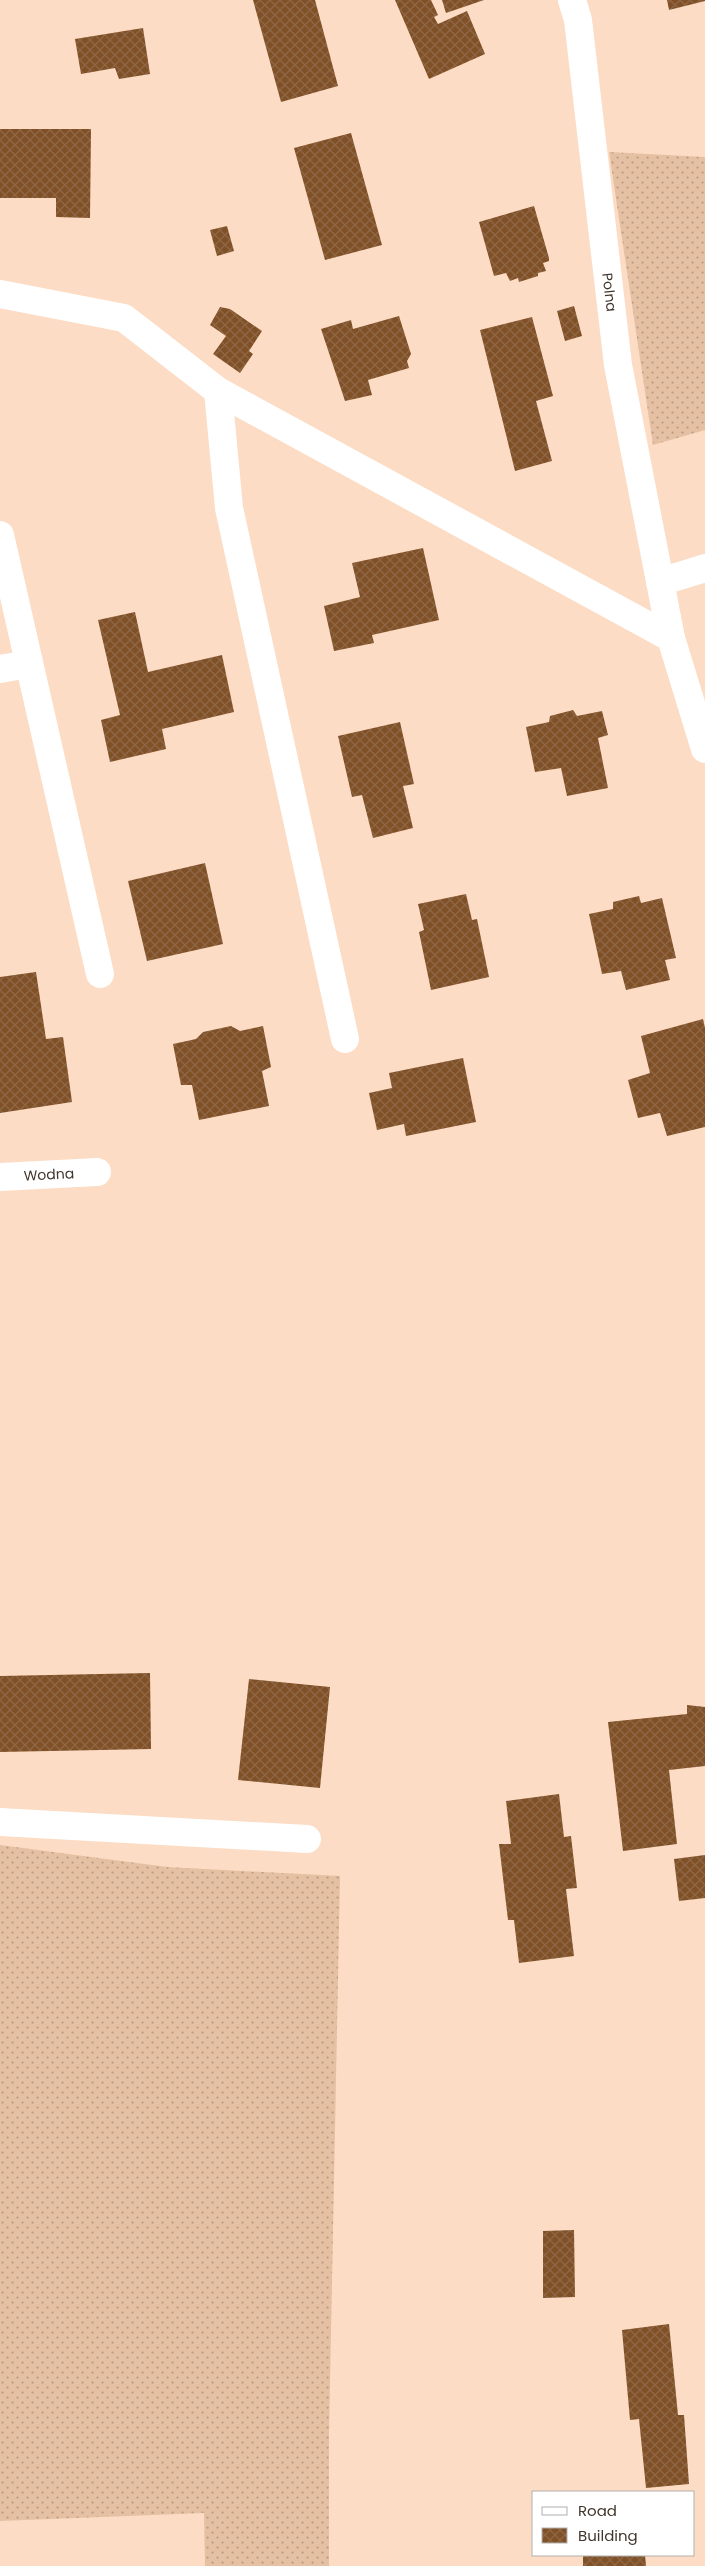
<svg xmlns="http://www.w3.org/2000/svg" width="705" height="2566" font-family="Poppins,sans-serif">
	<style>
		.grass { fill: url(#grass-dots) }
		.building { fill: url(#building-cross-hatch) }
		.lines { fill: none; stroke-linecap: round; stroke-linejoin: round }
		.minor { stroke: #fff; stroke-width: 28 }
		.labels { text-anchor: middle; stroke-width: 5; stroke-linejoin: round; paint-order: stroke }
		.street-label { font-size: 14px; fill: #42362c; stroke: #fff }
	</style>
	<defs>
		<pattern id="grass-dots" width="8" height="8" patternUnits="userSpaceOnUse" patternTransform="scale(1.25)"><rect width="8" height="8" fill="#e5c0a3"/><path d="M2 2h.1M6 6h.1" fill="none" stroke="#bb9d85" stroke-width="1.8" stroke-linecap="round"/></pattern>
		<pattern id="building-cross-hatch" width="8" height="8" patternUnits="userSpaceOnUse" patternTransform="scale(1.25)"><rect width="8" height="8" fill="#805027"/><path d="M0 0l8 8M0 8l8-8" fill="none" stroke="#8e6746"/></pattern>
	</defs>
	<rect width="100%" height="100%" fill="#fcdcc4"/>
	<g class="grass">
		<polygon points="609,152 705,157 705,430 653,445"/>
		<polygon points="0,1845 167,1867 340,1876 329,2433 329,2566 205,2566 204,2513 0,2521"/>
	</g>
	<g class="building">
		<polygon points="253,0 315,0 338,86 281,102"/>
		<polygon points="395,0 431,0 438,15 434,17 438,24 467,11 485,54 429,79"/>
		<polygon points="442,0 484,0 446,13"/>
		<polygon points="667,0 705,0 705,1 669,10"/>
		<polygon points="143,28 150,74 119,79 115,68 81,74 75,39"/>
		<polygon points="0,129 91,129 90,218 56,217 56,198 0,198"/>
		<polygon points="351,133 382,245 325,260 294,148"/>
		<polygon points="534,206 549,258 549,261 543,263 546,271 538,273 538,276 519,282 518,278 510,281 506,273 494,276 479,222"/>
		<polygon points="227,226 234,251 217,256 210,230"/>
		<polygon points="574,306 582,336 565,341 557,311"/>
		<polygon points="220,307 230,309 262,331 249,351 253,354 240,373 213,354 226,336 210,325"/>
		<polygon points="399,316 411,354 407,361 409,368 368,380 372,395 345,401 321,329 351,320 353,329"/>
		<polygon points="532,317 553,396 536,401 552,461 515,471 480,330"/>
		<polygon points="423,548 439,620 372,635 374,643 334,651 324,606 360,597 352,563"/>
		<polygon points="135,612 148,672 222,655 234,712 162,729 166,749 110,762 101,720 120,715 98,620"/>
		<polygon points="573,710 577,716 602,711 608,735 598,738 608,788 567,796 561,768 535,772 526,727 549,722 550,716"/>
		<polygon points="400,722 414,784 403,786 413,828 373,838 362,795 352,797 338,736"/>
		<polygon points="205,863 223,944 147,961 128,881"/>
		<polygon points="466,894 472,920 477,919 489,977 431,990 419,932 424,930 418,904"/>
		<polygon points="639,896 641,903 662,898 676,958 665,960 670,980 626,990 621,971 602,974 589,914 613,909 613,902"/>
		<polygon points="36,972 46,1039 63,1037 72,1102 0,1113 0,977"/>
		<polygon points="703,1019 705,1028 705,1127 667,1136 660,1113 638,1118 628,1080 650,1073 641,1036"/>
		<polygon points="231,1026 240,1031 263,1026 271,1067 262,1071 269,1106 199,1120 192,1085 181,1085 173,1044 196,1039 203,1032"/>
		<polygon points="463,1058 476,1122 406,1136 404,1124 377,1130 369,1093 392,1088 389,1073"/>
		<polygon points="150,1673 151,1749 0,1752 0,1676"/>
		<polygon points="249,1679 330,1687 320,1788 238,1780"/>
		<polygon points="687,1705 705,1707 705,1766 669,1770 677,1844 623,1851 608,1722 687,1714"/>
		<polygon points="559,1794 564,1837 571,1836 577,1888 566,1889 574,1956 519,1963 514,1920 508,1920 499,1844 511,1844 506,1801"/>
		<polygon points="705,1855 705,1898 679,1901 674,1859"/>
		<polygon points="574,2230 575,2297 543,2298 543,2231"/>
		<polygon points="669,2324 678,2415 684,2415 689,2484 646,2488 639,2419 630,2420 622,2330"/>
		<polygon points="583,2555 645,2555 646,2566 583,2566"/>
	</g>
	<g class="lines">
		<g class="minor">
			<path id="s1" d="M572 0 578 20 618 365 671 638 705 749"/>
			<polyline points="0,294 124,318 218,391 671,638"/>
			<polyline points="218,391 229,508 345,1039"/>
			<polyline points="0,535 100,974"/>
			<polyline points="660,582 705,568"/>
			<polyline points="0,669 29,664"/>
			<path id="s2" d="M0 1177 97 1172"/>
			<polyline points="0,1822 307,1839"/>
		</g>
	</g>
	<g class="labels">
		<g class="street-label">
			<text dy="5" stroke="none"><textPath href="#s1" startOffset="295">Polna</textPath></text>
			<text dy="5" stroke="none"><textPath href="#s2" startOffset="49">Wodna</textPath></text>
		</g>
	</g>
	<rect x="532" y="2491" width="162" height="65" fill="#ffffff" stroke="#b3afab"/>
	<rect x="542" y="2507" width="25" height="8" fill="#ffffff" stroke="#b3afab"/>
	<text x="578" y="2516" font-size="15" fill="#42362c">Road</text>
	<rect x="542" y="2528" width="25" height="15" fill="url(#building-cross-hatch)" stroke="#b3afab"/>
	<text x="578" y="2541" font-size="15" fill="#42362c">Building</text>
</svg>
